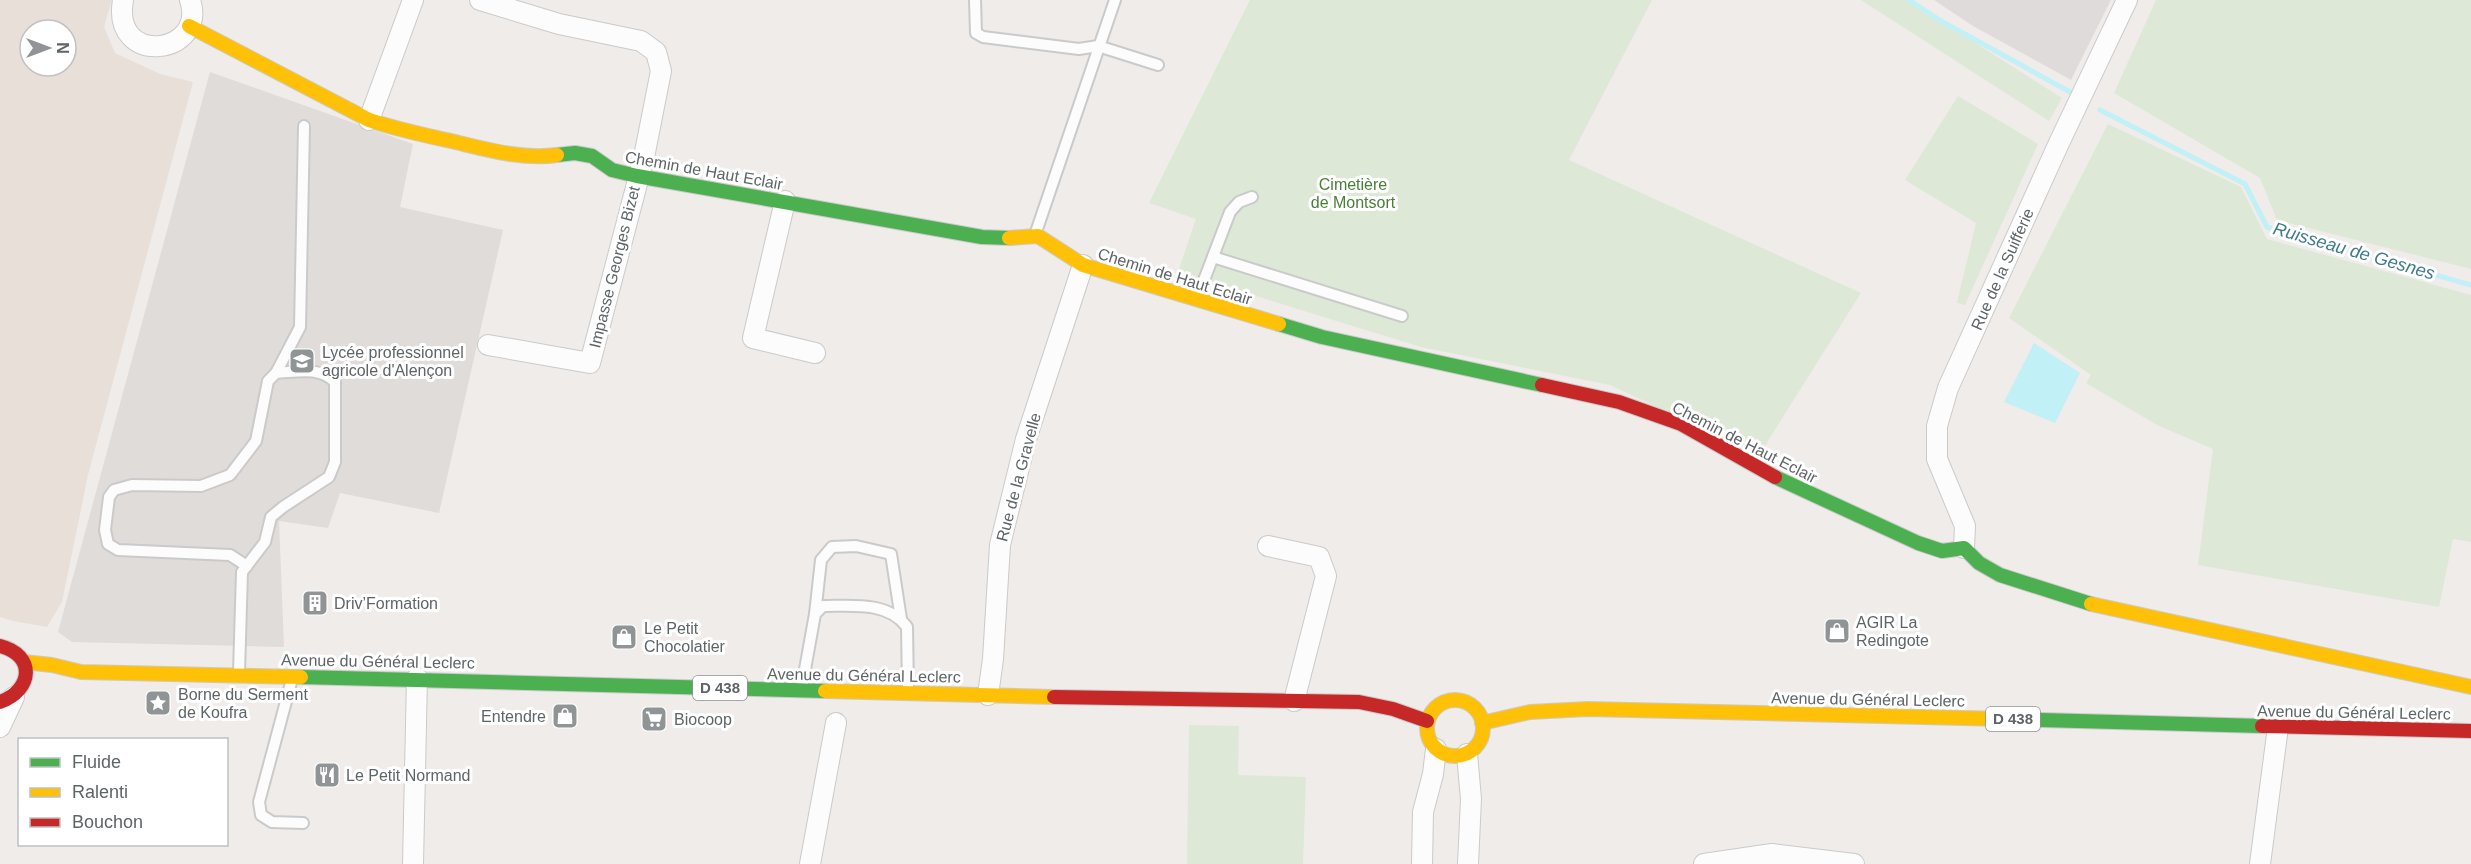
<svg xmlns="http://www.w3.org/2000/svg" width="2471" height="864" font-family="Helvetica,sans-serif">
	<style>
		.commercial { fill: #e8dfd8; fill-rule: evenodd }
		.industrial { fill: #dfdbda }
		.education { fill: #e0dcda }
		.green { fill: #dde9d6 }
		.water { fill: #c1f0f7 }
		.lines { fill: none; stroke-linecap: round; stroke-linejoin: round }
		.stream { stroke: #c1f0f7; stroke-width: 5 }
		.lane-casing { stroke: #cbcaca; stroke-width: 14 }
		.street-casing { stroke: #cbcaca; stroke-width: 22 }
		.fast-casing { stroke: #cbcaca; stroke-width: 16 }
		.slow-casing { stroke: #cbcaca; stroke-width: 16 }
		.jam-casing { stroke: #cbcaca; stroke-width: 16 }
		.lane { stroke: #fdfcfc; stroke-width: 10 }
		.street { stroke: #fdfcfc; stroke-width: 20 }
		.fast { stroke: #4caf50; stroke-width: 14 }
		.slow { stroke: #ffc107; stroke-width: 14 }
		.jam { stroke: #c62828; stroke-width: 14 }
		.labels { text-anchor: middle; stroke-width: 6; stroke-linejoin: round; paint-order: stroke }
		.shield { fill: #fff; stroke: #8f9395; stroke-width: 1.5 }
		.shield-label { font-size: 15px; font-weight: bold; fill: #5f6567 }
		.street-label { font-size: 16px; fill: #5f6567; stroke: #fff }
		.park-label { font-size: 16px; fill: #487f37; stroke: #fff }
		.poi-label { font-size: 16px; fill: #5f6567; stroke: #fff; text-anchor: start }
		.water-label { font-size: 18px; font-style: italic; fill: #3c7a8c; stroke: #fff }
	</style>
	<rect width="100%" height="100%" fill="#efecea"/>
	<path class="commercial" d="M0 0H112L104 27 115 53 160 74 193 82 88 475 62 602 47 627 13 621 0 617ZM30 30H66V66H30Z"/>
	<polygon class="industrial" points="1934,0 2111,0 2071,80 1973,26"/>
	<polygon class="education" points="210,72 413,144 400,207 503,230 439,513 340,493 328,528 279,521 284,647 72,642 58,632"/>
	<g class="green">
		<polygon points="1250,0 1652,0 1569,160 1861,293 1759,455 1610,385 1421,347 1178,272 1196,219 1149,203"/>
		<polygon points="1861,0 1908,0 2062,98 2049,121"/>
		<polygon points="2156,0 2471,0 2471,269 2277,220 2260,178 2114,93"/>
		<polygon points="1958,96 2038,144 1965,305 1957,303 1976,223 1905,180"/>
		<polygon points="2108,124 2241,187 2267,239 2471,295 2471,542 2453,539 2439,607 2198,565 2213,449 2157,425 2086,383 2091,375 2009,318"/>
		<polygon points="1189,725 1239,726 1238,775 1306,777 1303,864 1187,864"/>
	</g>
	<polygon class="water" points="2034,343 2080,373 2055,423 2004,402"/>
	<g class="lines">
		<g class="stream">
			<polyline points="1909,0 1941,21 2070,92"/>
			<polyline points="2100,110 2245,184 2267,227 2471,285"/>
		</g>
		<g class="lane-casing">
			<g id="lane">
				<polyline points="975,0 976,33 983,37 1079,49 1098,46 1158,65"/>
				<polyline points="1035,235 1115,0"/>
				<polyline points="1213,257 1402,316"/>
				<polyline points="1199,299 1201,288 1230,212 1239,202 1252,197"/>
				<polyline points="276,373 300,327 304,126"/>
				<polyline points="815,614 821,560 832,547 856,546 891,554 901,619"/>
				<path d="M239 672 242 572 265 542 271 517 283 507 329 477 335 462V382C319 366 297 372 276 373L268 381 256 441 230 475 201 486 132 485 114 490 109 497 105 530 108 544 118 550 230 555 247 566"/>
				<polyline points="292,679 259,802 261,815 272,822 303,823"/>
				<path d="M802 686 815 614 823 606C851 606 888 601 907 627L908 690"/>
			</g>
		</g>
		<g class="street-casing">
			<g id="street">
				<path d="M123 0C111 68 208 55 190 0"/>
				<polyline points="480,0 559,24 641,41 656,52 661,71 644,157 590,363 488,345"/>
				<polyline points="369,120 413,0"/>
				<polyline points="785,201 753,338 815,353"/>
				<polyline points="1268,546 1319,557 1326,576 1294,701"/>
				<polyline points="1964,548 1965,526 1937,459 1937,426 1948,388 2059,143 2127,0"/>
				<polyline points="988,695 993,659 1000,545 1026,439 1083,265"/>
				<polyline points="0,727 14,697"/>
				<polyline points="1467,754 1471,799 1468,864"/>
				<polyline points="413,864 417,678"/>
				<polyline points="810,864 836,723"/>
				<polyline points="1422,864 1423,812 1433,774 1436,749"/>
				<polyline points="1704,864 1772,854 1854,864"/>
				<polyline points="2260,864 2278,727"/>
			</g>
		</g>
		<g class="fast-casing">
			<g id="fast">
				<polyline points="557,155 575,153 592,156 612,170 637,176 982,237 1009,238"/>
				<polyline points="1279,324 1322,337 1542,385"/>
				<polyline points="1775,477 1918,543 1942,551 1964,548 1979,563 2000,575 2091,604"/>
				<polyline points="301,677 825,691"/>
				<polyline points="2004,719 2262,726"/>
			</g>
		</g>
		<g class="slow-casing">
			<g id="slow">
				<path d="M189 26 369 120C396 129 423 135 451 141 485 149 522 160 557 155"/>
				<polyline points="1009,238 1038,236 1083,265 1279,324"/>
				<polyline points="2091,604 2471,687"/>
				<polyline points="24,662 52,665 81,672 301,677"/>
				<polyline points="825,691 1054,697"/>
				<circle cx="1455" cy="728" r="28"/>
				<polyline points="1482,723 1530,712 1588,709 2004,719"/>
			</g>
		</g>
		<g class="jam-casing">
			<g id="jam">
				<polyline points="1542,385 1619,402 1681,424 1775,477"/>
				<path d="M0 646C36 655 33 690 0 702"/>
				<polyline points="1054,697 1359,702 1393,709 1427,721"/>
				<polyline points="2262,726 2471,731"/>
			</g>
		</g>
		<use href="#lane" class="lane"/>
		<use href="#street" class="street"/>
		<use href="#fast" class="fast"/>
		<use href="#slow" class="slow"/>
		<use href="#jam" class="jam"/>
	</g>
	<defs>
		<g id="school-square" transform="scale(1.35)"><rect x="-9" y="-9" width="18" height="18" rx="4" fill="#919495" stroke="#fff"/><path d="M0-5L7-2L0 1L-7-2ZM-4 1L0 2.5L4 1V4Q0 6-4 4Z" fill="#fff"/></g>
		<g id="building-square" transform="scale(1.35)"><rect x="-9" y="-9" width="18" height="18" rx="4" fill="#919495" stroke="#fff"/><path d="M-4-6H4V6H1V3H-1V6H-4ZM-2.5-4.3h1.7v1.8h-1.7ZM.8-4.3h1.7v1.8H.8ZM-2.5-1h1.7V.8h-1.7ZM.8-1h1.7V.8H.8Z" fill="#fff"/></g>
		<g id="shop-square" transform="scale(1.35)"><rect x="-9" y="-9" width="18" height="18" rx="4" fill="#919495" stroke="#fff"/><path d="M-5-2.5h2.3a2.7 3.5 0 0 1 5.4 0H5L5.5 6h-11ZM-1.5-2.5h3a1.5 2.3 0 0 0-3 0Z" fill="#fff"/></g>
		<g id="sight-square" transform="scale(1.35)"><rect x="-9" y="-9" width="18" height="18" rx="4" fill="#919495" stroke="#fff"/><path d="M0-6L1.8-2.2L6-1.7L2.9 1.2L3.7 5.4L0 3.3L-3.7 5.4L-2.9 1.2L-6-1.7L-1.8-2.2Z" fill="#fff"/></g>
		<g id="supermarket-square" transform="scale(1.35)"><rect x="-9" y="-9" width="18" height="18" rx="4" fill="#919495" stroke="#fff"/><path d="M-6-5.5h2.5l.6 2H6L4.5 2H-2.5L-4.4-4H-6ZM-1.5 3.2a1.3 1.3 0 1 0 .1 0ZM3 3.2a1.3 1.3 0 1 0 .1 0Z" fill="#fff"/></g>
		<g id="restaurant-square" transform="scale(1.35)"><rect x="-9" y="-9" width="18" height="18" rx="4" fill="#919495" stroke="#fff"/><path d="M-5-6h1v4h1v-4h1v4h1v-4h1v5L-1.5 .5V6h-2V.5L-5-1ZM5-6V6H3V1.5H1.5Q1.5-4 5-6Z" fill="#fff"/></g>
	</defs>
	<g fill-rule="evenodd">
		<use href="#school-square" x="302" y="361"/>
		<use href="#building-square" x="315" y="603"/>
		<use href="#shop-square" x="1837" y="631"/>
		<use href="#shop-square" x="624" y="637"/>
		<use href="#sight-square" x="158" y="703"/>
		<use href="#shop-square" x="565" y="716"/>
		<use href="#supermarket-square" x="654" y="719"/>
		<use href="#restaurant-square" x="327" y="775"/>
	</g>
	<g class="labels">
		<g class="shield">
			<rect x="693" y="676" width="54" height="24" rx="4.5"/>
			<rect x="1986" y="707" width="54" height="24" rx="4.5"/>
		</g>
		<g class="shield-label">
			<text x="720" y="693">D 438</text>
			<text x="2013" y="724">D 438</text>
		</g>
		<g class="street-label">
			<text transform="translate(704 170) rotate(10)" y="6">Chemin de Haut Eclair</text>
			<text transform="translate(614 267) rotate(-76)" y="6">Impasse Georges Bizet</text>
			<text transform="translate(2002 269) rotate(-66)" y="6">Rue de la Suifferie</text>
			<text transform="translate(1175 276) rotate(17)" y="6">Chemin de Haut Eclair</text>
			<text transform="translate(1745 442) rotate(27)" y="6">Chemin de Haut Eclair</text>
			<text transform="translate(1018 477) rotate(-75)" y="6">Rue de la Gravelle</text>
			<text transform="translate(378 661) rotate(1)" y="6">Avenue du Général Leclerc</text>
			<text transform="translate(864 675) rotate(1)" y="6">Avenue du Général Leclerc</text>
			<text transform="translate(1868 699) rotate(1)" y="6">Avenue du Général Leclerc</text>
			<text transform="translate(2354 712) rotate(1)" y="6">Avenue du Général Leclerc</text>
		</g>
		<g class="park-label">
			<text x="1353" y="190">Cimetière<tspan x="1353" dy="18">de Montsort</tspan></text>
		</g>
		<g class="poi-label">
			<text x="322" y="358">Lycée professionnel<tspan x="322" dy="18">agricole d'Alençon</tspan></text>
			<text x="334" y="609">Driv’Formation</text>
			<text x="1856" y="628">AGIR La<tspan x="1856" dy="18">Redingote</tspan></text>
			<text x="644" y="634">Le Petit<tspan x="644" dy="18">Chocolatier</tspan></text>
			<text x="178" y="700">Borne du Serment<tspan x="178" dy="18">de Koufra</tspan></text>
			<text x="546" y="722" text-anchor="end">Entendre</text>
			<text x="674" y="725">Biocoop</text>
			<text x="346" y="781">Le Petit Normand</text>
		</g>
		<g class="water-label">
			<text transform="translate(2354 251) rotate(16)" y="6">Ruisseau de Gesnes</text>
		</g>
	</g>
	<rect x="18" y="738" width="210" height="108" fill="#ffffff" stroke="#bfc1c2" stroke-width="1.5"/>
	<rect x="30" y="758" width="30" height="9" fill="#4caf50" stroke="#bfc1c2" stroke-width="1.5"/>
	<text x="72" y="768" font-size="18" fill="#5f6567">Fluide</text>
	<rect x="30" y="788" width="30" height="9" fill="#ffc107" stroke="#bfc1c2" stroke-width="1.5"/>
	<text x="72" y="798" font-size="18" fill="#5f6567">Ralenti</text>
	<rect x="30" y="818" width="30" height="9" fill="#c62828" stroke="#bfc1c2" stroke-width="1.5"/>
	<text x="72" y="828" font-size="18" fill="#5f6567">Bouchon</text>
	<g transform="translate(48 48) rotate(90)"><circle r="28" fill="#ffffff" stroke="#bfc1c2" stroke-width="1.5"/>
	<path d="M0-4.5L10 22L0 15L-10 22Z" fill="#919495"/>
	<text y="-9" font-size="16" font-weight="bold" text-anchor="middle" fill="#5f6567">N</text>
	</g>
</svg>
